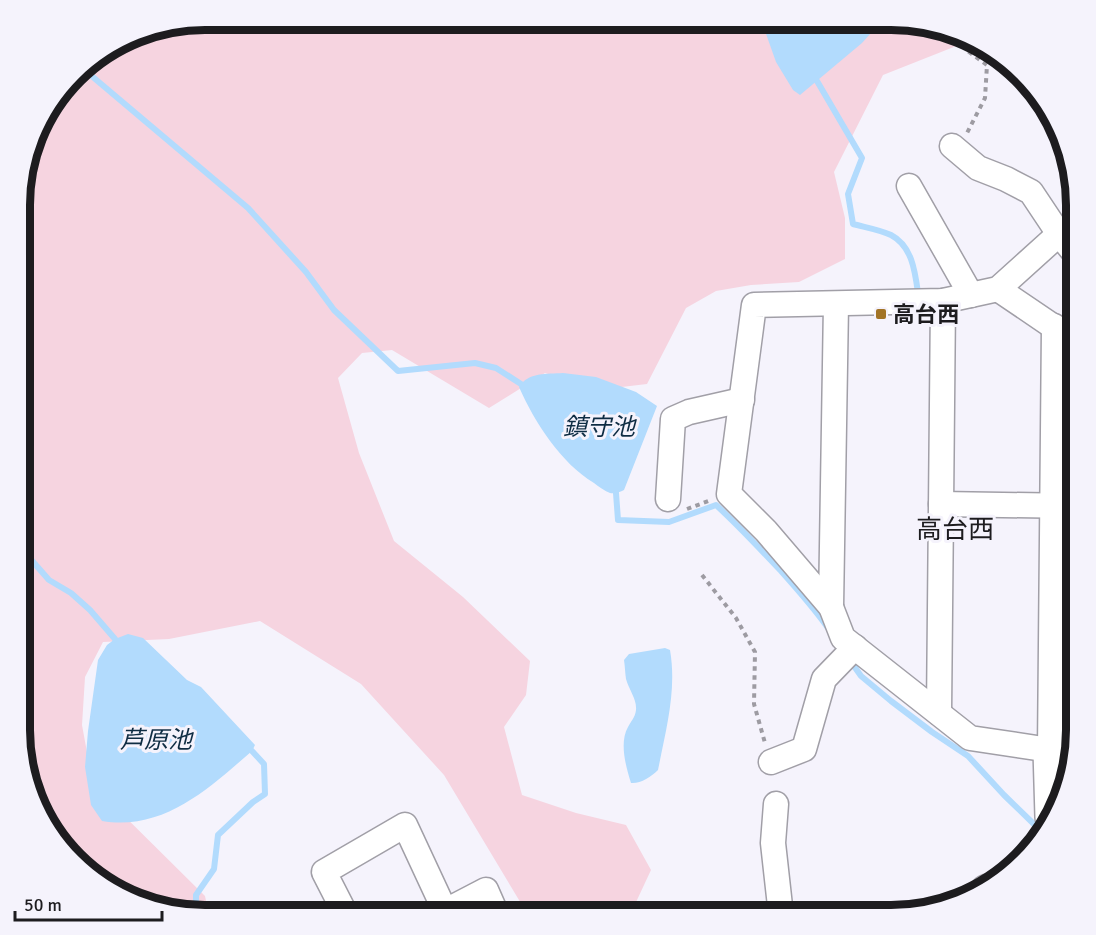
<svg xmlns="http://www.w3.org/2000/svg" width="1096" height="935" font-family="Signika,'Noto Sans JP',sans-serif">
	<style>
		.green { fill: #f6d4e0 }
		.water { fill: #b2dbfd }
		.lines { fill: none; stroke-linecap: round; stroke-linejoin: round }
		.stream { stroke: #b2dbfd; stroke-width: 6 }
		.street-casing { stroke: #a19fa7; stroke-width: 27 }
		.secondary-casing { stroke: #a19fa7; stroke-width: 36 }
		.path { stroke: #9d9ba2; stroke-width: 4; stroke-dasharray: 4.5 4.5; stroke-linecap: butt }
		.street { stroke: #fff; stroke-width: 24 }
		.secondary { stroke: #fff; stroke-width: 33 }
		.poi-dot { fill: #a27426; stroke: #f5f3fc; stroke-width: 2 }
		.labels { text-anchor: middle; stroke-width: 6; stroke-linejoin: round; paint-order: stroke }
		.poi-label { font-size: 22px; font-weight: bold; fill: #1d1c1f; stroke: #f5f3fc; text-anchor: start }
		.water-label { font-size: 24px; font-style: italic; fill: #0e2c43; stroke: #f5f3fc }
		.quarter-label { font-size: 26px; fill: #1d1c1f; stroke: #f5f3fc }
		.rim { fill: none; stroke: #1d1c1f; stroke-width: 8 }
	</style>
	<rect width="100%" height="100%" fill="#f5f3fc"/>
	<polygon class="green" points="205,20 903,20 974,39 883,75 834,172 845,218 845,259 799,282 751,285 716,291 686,308 647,384 596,390 545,373 489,408 392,350 362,353 338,378 359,453 394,541 463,597 530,661 526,695 504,727 522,795 576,813 626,825 651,870 630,915 528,915 444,775 361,684 260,621 169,639 103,642 85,677 82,725 93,785 205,896 209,915 134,901 74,861 38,812 20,742 21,180 44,113 83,65 145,29"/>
	<g class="water">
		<polygon points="766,20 881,20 880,23 862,43 800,95 793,90 776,62 765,31"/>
		<path d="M563 373 596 377 636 392 657 406 624 490C620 492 615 494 610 493 605 491 599 487 594 483 561 463 535 423 519 387 528 372 547 374 563 373Z"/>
		<path d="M128 634 143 638 187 680 201 687 255 745 252 751C208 789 164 831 102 821L91 805 85 767 88 731 98 660 107 645 115 639Z"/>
		<path d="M665 648 670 650C677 690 666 730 658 770 651 777 640 784 631 783 626 767 619 743 628 727 631 721 635 718 636 710 637 699 629 690 626 679 625 673 625 666 624 660L629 654Z"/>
	</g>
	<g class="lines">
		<g class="stream">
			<polyline points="81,67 248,208 306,272 334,310 398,371 475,363 496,368 521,384"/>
			<path d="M817 81 862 158 848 194 853 224C864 227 881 230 891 235 912 246 915 271 918 293"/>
			<path d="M616 493 618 520 669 522 716 505C739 526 760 549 781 571 798 590 814 608 828 628"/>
			<polyline points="20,547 49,580 71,593 90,610 115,639"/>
			<polyline points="849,659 861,676 891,701 932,732 968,756 1004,795 1042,832"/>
			<polyline points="196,914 196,895 214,869 218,835 253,802 265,794 264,764 252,751"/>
		</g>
		<g class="street-casing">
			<g id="street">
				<polyline points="952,146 978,168 1006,179 1031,192 1059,234 1076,255"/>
				<polyline points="909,186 971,295"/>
				<polyline points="1059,234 998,289 943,301 754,305 729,494 766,531 831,607 843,638 970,738 1050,750 1073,749"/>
				<polyline points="998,289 1076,342"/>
				<polyline points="668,499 673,419 689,412 742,400"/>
				<polyline points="941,504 1076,506"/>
				<polyline points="831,607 836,304"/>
				<polyline points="939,713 943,301"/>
				<polyline points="1050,750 1054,326"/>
				<polyline points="771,762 804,749 824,679 855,647"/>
				<polyline points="776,804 773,843 780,906 779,915"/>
				<polyline points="984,888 986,887"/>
				<polyline points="346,915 324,872 405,825 445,911"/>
				<polyline points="438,915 486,890 497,915"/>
			</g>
		</g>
		<g class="secondary-casing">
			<polyline id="secondary" points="1050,750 1052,817"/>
		</g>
		<g class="path">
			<polyline points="950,32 969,52 987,65 985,98 967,133"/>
			<polyline points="687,509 711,500"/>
			<polyline points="702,575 736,618 755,652 754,704 765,743"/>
		</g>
		<use href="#street" class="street"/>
		<use href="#secondary" class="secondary"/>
	</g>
	<rect class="poi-dot" x="875" y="308" width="12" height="12" rx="3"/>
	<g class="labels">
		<g class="poi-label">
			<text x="893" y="322">高台西</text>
		</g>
		<g class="water-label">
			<text x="599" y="435">鎮守池</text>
			<text x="156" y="748">芦原池</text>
		</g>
		<g class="quarter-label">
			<text x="955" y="538">高台西</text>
		</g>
	</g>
	<path d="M0 0H1096V935H0ZM205 30H891A175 175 0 0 1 1066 205V730A175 175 0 0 1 891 905H205A175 175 0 0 1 30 730V205A175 175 0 0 1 205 30Z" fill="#f5f3fc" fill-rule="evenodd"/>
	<path class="rim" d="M205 30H891A175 175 0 0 1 1066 205V730A175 175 0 0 1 891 905H205A175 175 0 0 1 30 730V205A175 175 0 0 1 205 30Z"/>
	<path d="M15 911v9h147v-9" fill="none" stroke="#1d1c1f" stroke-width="3"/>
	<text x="24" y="911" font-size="18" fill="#1d1c1f" stroke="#f5f3fc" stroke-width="4.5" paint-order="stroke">50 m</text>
</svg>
